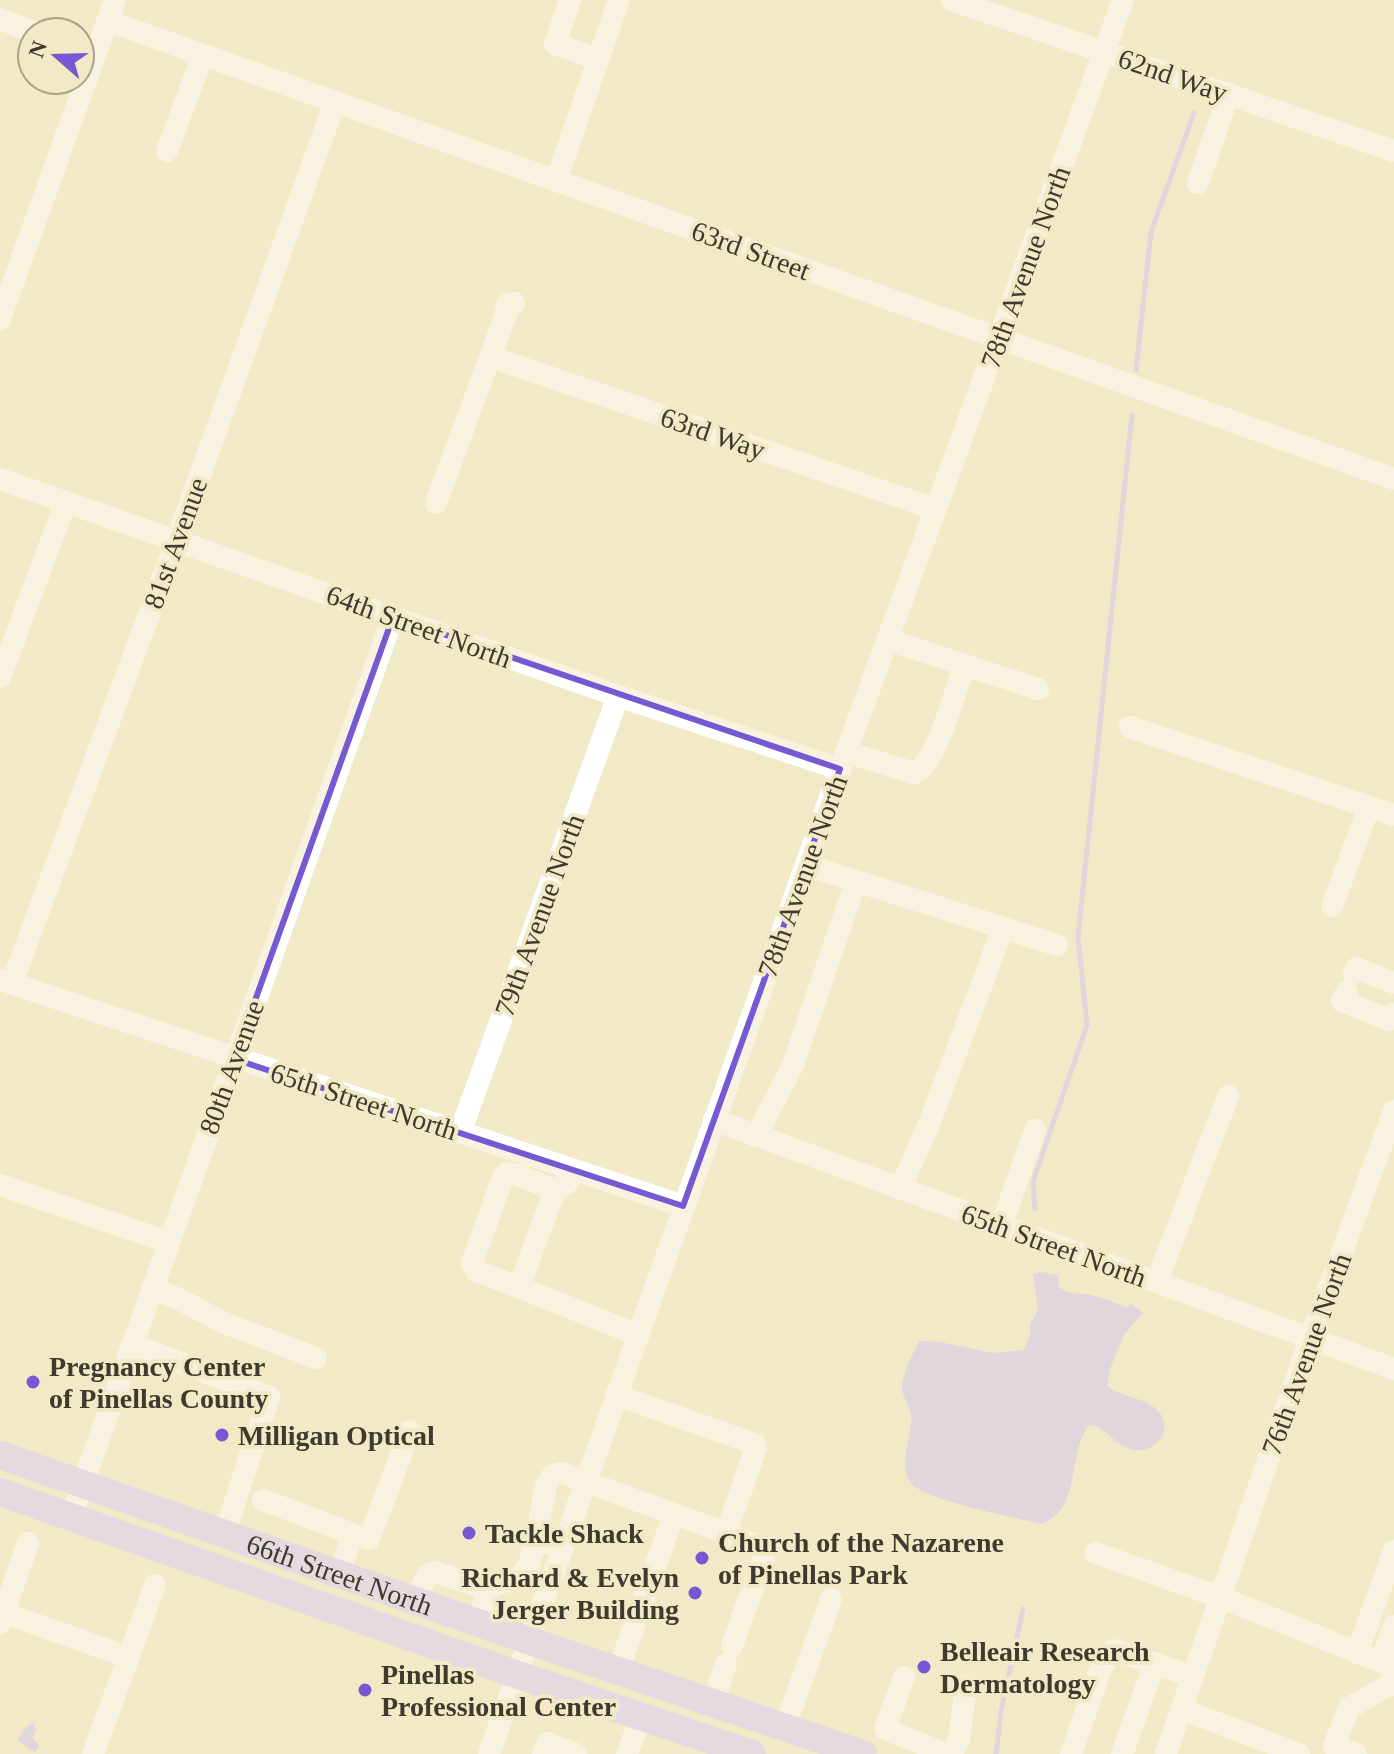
<svg xmlns="http://www.w3.org/2000/svg" width="1394" height="1754" font-family="Georgia,serif">
	<style>
		.water { fill: #c9c2f8 }
		.lines { fill: none; stroke-linecap: round; stroke-linejoin: round }
		.stream { stroke: #c9c2f8; stroke-width: 5 }
		.minor { stroke: #fff; stroke-width: 22 }
		.major { stroke: #d1c9fd; stroke-width: 28 }
		.marked { fill: none; stroke: #7558d2; stroke-width: 6; stroke-linejoin: round }
		.poi-dot { fill: #7558d2; stroke: #f2e9c7; stroke-width: 3 }
		.labels { text-anchor: middle; stroke-width: 8; stroke-linejoin: round; paint-order: stroke }
		.street-label { font-size: 28px; fill: #3e3a2d; stroke: #f2e9c7 }
		.poi-label { font-size: 28px; font-weight: bold; fill: #3e3a2d; stroke: #f2e9c7; text-anchor: start }
	</style>
	<rect width="100%" height="100%" fill="#f2e9c7"/>
	<g class="water">
		<path d="M1042 1272 1058 1275 1059 1287C1068 1294 1074 1293 1085 1294 1098 1296 1113 1302 1126 1307L1131 1304 1143 1313 1124 1335 1110 1369 1107 1386C1122 1398 1141 1396 1156 1409 1176 1426 1158 1456 1131 1449 1114 1445 1107 1427 1089 1425 1066 1456 1083 1509 1041 1524 1016 1517 916 1500 908 1479 901 1461 909 1441 911 1423 913 1407 903 1401 902 1388 902 1373 913 1354 919 1341L940 1342 993 1353 1024 1350 1030 1334V1324L1038 1310 1033 1274Z"/>
		<polygon points="33,1724 37,1730 32,1738 39,1745 38,1749 34,1752 17,1740 28,1725"/>
	</g>
	<g class="lines">
		<g class="stream">
			<polyline points="1136,370 1151,232 1194,113"/>
			<polyline points="1035,1209 1033,1182 1087,1025 1078,937 1132,415"/>
			<polyline points="996,1754 1001,1711 1023,1609"/>
		</g>
		<g class="minor">
			<polyline points="570,0 555,44 598,59"/>
			<polyline points="952,0 1394,151"/>
			<polyline points="0,19 34,32"/>
			<polyline points="108,21 1394,479"/>
			<polyline points="167,151 203,55"/>
			<polyline points="556,181 619,0"/>
			<polyline points="1198,183 1229,94"/>
			<polyline points="0,319 115,0"/>
			<polyline points="491,357 935,509"/>
			<polyline points="0,479 618,696 840,769"/>
			<polyline points="436,503 507,311 506,305 514,303"/>
			<polyline points="888,640 1038,689"/>
			<polyline points="0,677 66,502"/>
			<polyline points="1130,727 1394,815"/>
			<path d="M846 752 914 773C937 764 956 689 964 665"/>
			<polyline points="806,865 1057,945"/>
			<polyline points="1332,906 1369,807"/>
			<polyline points="1354,973 1356,968 1394,983"/>
			<polyline points="1,980 683,1206"/>
			<polyline points="12,983 177,539 335,102"/>
			<polyline points="1347,991 1342,1001 1389,1020 1394,1014"/>
			<polyline points="714,1120 1394,1369"/>
			<polyline points="460,1133 618,696"/>
			<polyline points="756,1136 793,1065 856,881"/>
			<polyline points="575,1171 567,1183 555,1190 519,1287 638,1335"/>
			<polyline points="0,1185 168,1242"/>
			<polyline points="900,1189 929,1124 1003,928"/>
			<polyline points="1001,1227 1035,1130"/>
			<polyline points="1157,1281 1228,1096"/>
			<polyline points="519,1287 476,1271 472,1263 503,1177 507,1173 515,1174 555,1190"/>
			<polyline points="152,1289 179,1299 222,1322 316,1358"/>
			<polyline points="132,1344 269,1397 225,1533"/>
			<polyline points="616,1395 755,1444 756,1448 726,1533 761,1548 765,1552 764,1557 732,1646"/>
			<polyline points="263,1500 353,1534"/>
			<polyline points="71,1517 393,617"/>
			<polyline points="536,1539 546,1485 553,1475 562,1473 726,1533"/>
			<polyline points="1096,1553 1219,1597 1394,1667"/>
			<polyline points="339,1573 353,1534 369,1539 410,1431"/>
			<polyline points="482,1587 518,1579 529,1565 536,1539 548,1543"/>
			<polyline points="416,1601 427,1575 435,1572 482,1587 487,1593 477,1623"/>
			<polyline points="4,1613 128,1657"/>
			<polyline points="0,1623 28,1543"/>
			<polyline points="1357,1653 1394,1551"/>
			<polyline points="1381,1662 1394,1626"/>
			<polyline points="618,1671 674,1514"/>
			<polyline points="904,1677 885,1729 946,1754"/>
			<polyline points="713,1703 726,1664"/>
			<polyline points="1181,1709 1299,1754"/>
			<polyline points="785,1727 831,1599"/>
			<polyline points="93,1754 155,1585"/>
			<polyline points="489,1754 840,769 1123,0"/>
			<polyline points="543,1754 547,1743 576,1754"/>
			<polyline points="627,1754 642,1716"/>
			<polyline points="951,1754 959,1740 966,1686"/>
			<polyline points="1071,1754 1101,1668 1114,1650 1192,1676"/>
			<polyline points="1122,1754 1155,1663"/>
			<polyline points="1166,1754 1310,1339 1394,1111"/>
			<polyline points="1356,1754 1334,1746 1349,1708 1390,1684 1394,1685"/>
		</g>
		<g class="major">
			<path id="s1" d="M0 1455 530 1641 863 1754"/>
			<polyline points="0,1492 518,1675 752,1754"/>
		</g>
	</g>
	<path d="M0 0H1394V1754H0ZM393 617 840 769 683 1206 234 1059Z" fill="#f2e9c7" fill-opacity=".55" fill-rule="evenodd"/>
	<path class="marked" d="M393 617 840 769 683 1206 234 1059Z"/>
	<g class="poi-dot">
		<circle cx="33" cy="1382" r="8"/>
		<circle cx="222" cy="1435" r="8"/>
		<circle cx="469" cy="1533" r="8"/>
		<circle cx="702" cy="1558" r="8"/>
		<circle cx="695" cy="1593" r="8"/>
		<circle cx="924" cy="1667" r="8"/>
		<circle cx="365" cy="1690" r="8"/>
	</g>
	<g class="labels">
		<g class="street-label">
			<text transform="translate(1173 75) rotate(19)" y="10">62nd Way</text>
			<text transform="translate(751 250) rotate(20)" y="10">63rd Street</text>
			<text transform="translate(1025 267) rotate(-70)" y="10">78th Avenue North</text>
			<text transform="translate(713 433) rotate(19)" y="10">63rd Way</text>
			<text transform="translate(175 543) rotate(-70)" y="10">81st Avenue</text>
			<text transform="translate(419 626) rotate(20)" y="10">64th Street North</text>
			<text transform="translate(802 876) rotate(-70)" y="10">78th Avenue North</text>
			<text transform="translate(539 915) rotate(-70)" y="10">79th Avenue North</text>
			<text transform="translate(231 1067) rotate(-70)" y="10">80th Avenue</text>
			<text transform="translate(364 1101) rotate(18)" y="10">65th Street North</text>
			<text transform="translate(1054 1245) rotate(20)" y="10">65th Street North</text>
			<text transform="translate(1306 1354) rotate(-70)" y="10">76th Avenue North</text>
			<text dy="10" stroke="none"><textPath href="#s1" startOffset="360">66th Street North</textPath></text>
		</g>
		<g class="poi-label">
			<text x="49" y="1376">Pregnancy Center<tspan x="49" dy="32">of Pinellas County</tspan></text>
			<text x="238" y="1445">Milligan Optical</text>
			<text x="485" y="1543">Tackle Shack</text>
			<text x="718" y="1552">Church of the Nazarene<tspan x="718" dy="32">of Pinellas Park</tspan></text>
			<text x="679" y="1587" text-anchor="end">Richard &amp; Evelyn<tspan x="679" dy="32">Jerger Building</tspan></text>
			<text x="940" y="1661">Belleair Research<tspan x="940" dy="32">Dermatology</tspan></text>
			<text x="381" y="1684">Pinellas<tspan x="381" dy="32">Professional Center</tspan></text>
		</g>
	</g>
	<g transform="translate(56 56) rotate(290)"><circle r="38" fill="#f2e9c7" stroke="#aaa389" stroke-width="2"/>
	<path d="M0-6L14 30L0 20L-14 30Z" fill="#7558d2"/>
	<text y="-12" font-size="22" font-weight="bold" text-anchor="middle" fill="#3e3a2d">N</text>
	</g>
</svg>
